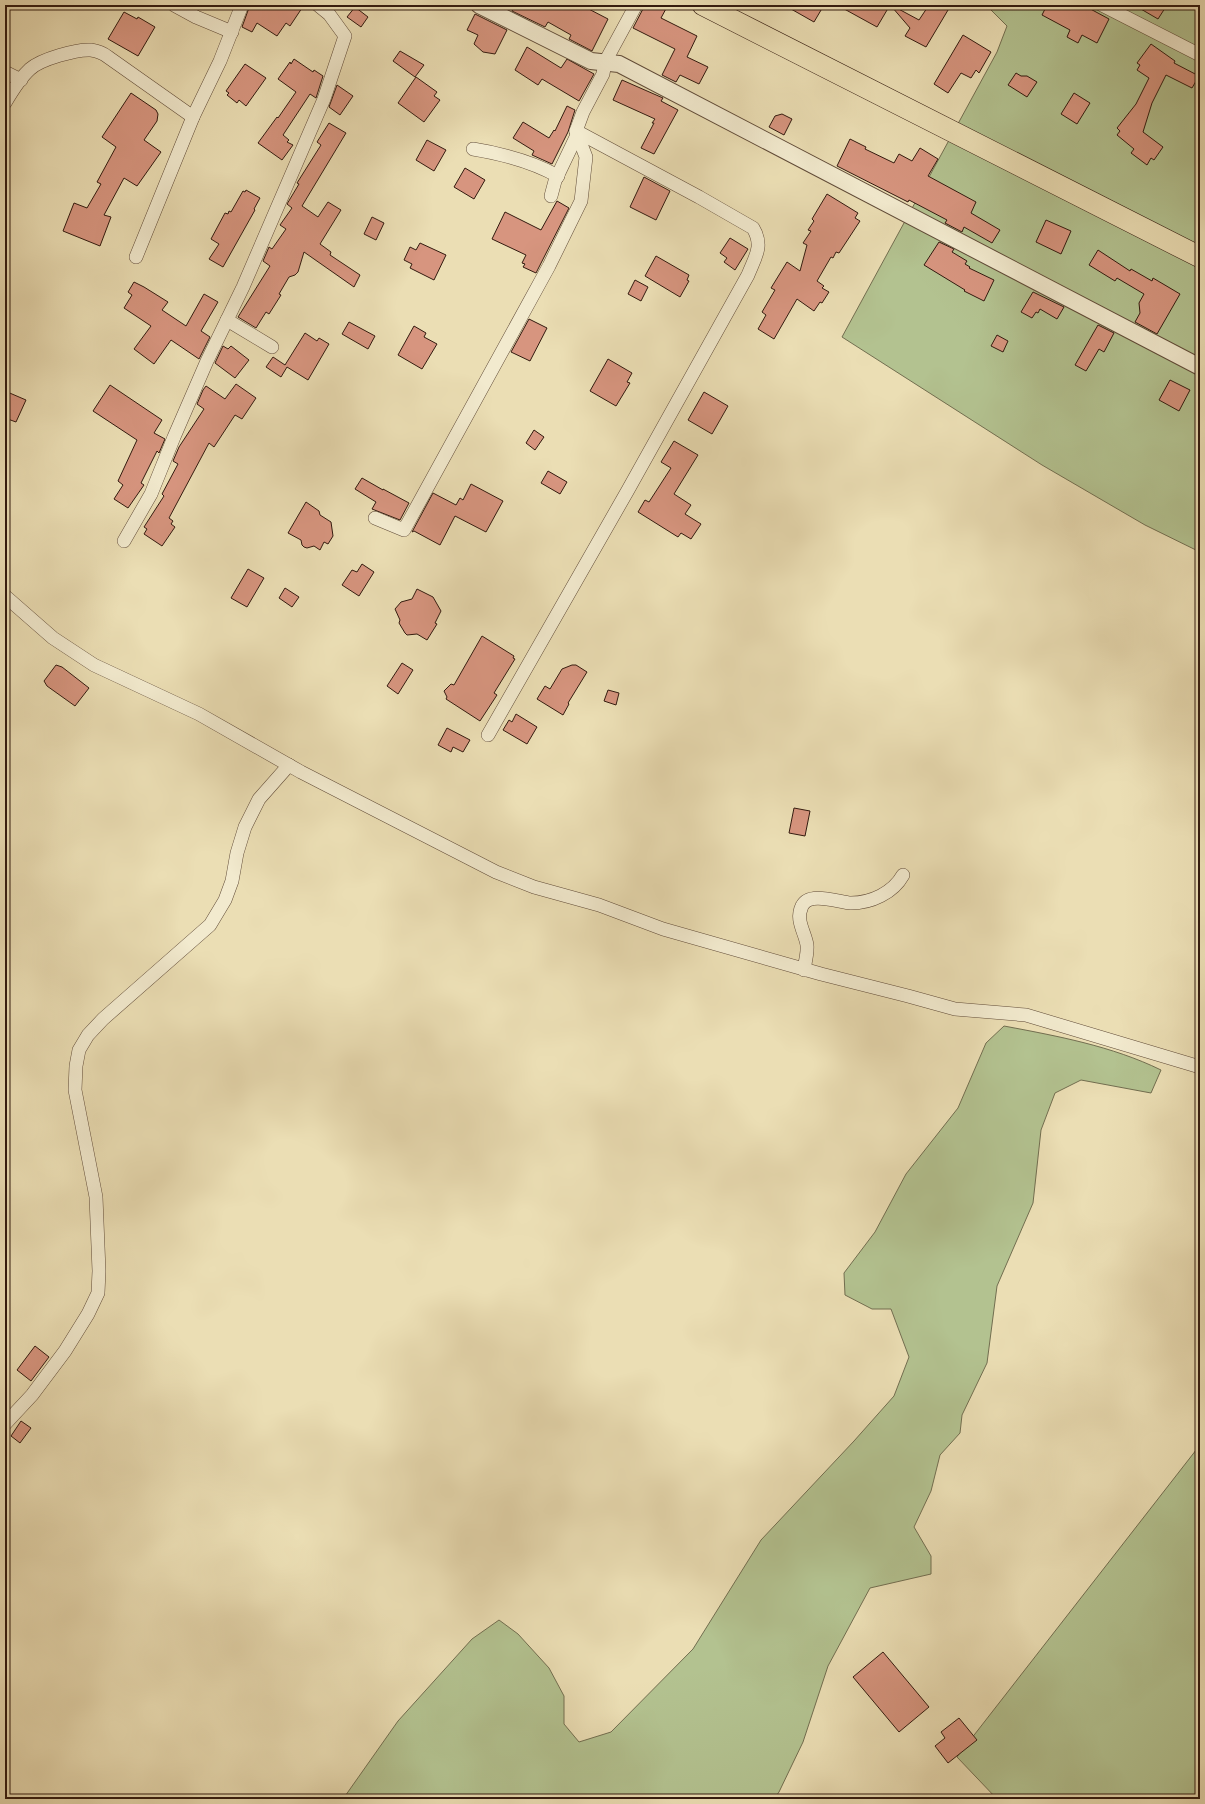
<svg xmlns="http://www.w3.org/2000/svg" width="1205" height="1804" font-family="'EB Garamond',serif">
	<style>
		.green { fill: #b3c290; stroke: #726e50 }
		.building { fill: #d7957f; stroke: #321a0f }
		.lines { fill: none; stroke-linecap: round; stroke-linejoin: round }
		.minor-casing { stroke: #604b38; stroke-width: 14 }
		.tertiary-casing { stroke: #604b38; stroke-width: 18 }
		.primary-casing { stroke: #321a0f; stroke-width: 22 }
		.minor { stroke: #f2eace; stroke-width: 13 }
		.tertiary { stroke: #f2eace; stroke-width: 16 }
		.primary { stroke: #ebdeb4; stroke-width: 21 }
	</style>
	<rect width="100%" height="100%" fill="#ebdeb4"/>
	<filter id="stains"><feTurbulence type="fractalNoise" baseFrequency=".005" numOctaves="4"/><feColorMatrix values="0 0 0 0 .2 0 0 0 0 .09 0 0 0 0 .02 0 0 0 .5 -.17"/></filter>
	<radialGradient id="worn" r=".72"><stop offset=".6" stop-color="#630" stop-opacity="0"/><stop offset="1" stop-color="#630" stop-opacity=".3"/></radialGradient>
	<g class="green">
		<polygon points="992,5 1200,5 1200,552 1145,525 1042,465 842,337 997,52 1007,26 990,9"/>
		<path d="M1004 1026C1057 1036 1112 1046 1161 1070L1151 1093 1081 1080 1055 1093 1041 1130 1033 1203 997 1286 987 1363 962 1415 960 1433 940 1455 931 1491 914 1527 931 1556V1574L870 1588 828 1666 803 1742 779 1792 774 1799H343L398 1721 472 1639 499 1620 518 1634 549 1668 564 1696V1724L579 1742 611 1732 693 1649 761 1540 854 1441 894 1396 909 1357 891 1309H872L845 1295 844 1273 875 1232 906 1174 958 1108 986 1043Z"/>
		<polygon points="1200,1445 1200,1799 997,1799 957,1757"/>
	</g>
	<g class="building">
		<polygon points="250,5 304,5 290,26 286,23 277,36 257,23 252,32 242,27"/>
		<polygon points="515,5 581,5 608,19 592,51 569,39 571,35 548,22 545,27 512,11"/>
		<polygon points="645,5 668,5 661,18 697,36 687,57 708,67 699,84 680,75 676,82 662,75 675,49 633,28"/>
		<polygon points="784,5 824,5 814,22"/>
		<polygon points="837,5 890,5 877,27"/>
		<polygon points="929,5 951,5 926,47 905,36 910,28 892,7 893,6 919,20"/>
		<polygon points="1047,5 1083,5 1109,19 1097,43 1082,35 1078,43 1067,37 1070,30 1042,15"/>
		<polygon points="1134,5 1167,5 1158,19"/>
		<polygon points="355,7 368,17 361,27 347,17"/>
		<polygon points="124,12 137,19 138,17 155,27 138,56 108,39"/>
		<polygon points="475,14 507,30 495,54 483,52 474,44 478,35 467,30"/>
		<polygon points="963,35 991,52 979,73 976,70 971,78 961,73 948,93 934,84"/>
		<polygon points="1151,44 1175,61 1174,63 1199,76 1192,88 1166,75 1152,103 1143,132 1163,147 1154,160 1151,158 1147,165 1131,153 1134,149 1117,135 1120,131 1117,128 1136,104 1149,78 1137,70 1140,65 1137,63"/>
		<polygon points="527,47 561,68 567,59 594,74 579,101 542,79 538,85 515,70"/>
		<polygon points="400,51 424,65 415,77 393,61"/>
		<polygon points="294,59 313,72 314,70 323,76 316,98 310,94 283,135 289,140 287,142 293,145 282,160 258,143 277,117 278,118 296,92 278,79 290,62 291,64"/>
		<polygon points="245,64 266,78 246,106 239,100 237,103 227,95 229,93 226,91"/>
		<polygon points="1016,73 1021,76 1027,76 1037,82 1027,97 1008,85"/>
		<polygon points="416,77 437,92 434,96 440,100 424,122 398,103"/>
		<polygon points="622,80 663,98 661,101 678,110 654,154 641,148 654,123 652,123 655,119 613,100"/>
		<polygon points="337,85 353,96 340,115 329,107"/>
		<polygon points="131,93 156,110 158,114 157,121 144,140 161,152 137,186 124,178 104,215 111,217 100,246 63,231 74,203 87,208 101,184 97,182 116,147 102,137"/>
		<polygon points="1074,93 1090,103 1077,124 1061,114"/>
		<polygon points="567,106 575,110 568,132 552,164 532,155 534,151 513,138 523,122 549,138 554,130 555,131"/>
		<polygon points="782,114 792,119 784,135 769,127 775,116"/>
		<polygon points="329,123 346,133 302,206 318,217 328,202 341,210 320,244 331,252 330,255 360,275 354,287 304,252 298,272 295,275 289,277 279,294 281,295 269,314 266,312 256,328 238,317 270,266 263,261 269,247 272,249 286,229 280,225 292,208 287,204 299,184 297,183 321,145 317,142"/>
		<polygon points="850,139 866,147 865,149 894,163 899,154 912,161 920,148 938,159 928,176 976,202 971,213 1000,230 992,243 964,227 962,232 945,223 947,220 909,200 908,202 837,166"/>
		<polygon points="427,140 446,150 434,171 416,160"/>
		<polygon points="465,168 485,180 474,199 454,187"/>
		<polygon points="644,177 670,191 656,220 630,207"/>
		<polygon points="246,190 260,198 254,209 255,210 223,267 209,259 219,244 211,239 225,213 228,214 229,211 231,212 243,191 245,192"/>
		<polygon points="827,194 858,213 855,218 860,221 839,253 836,252 833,258 831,257 817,281 824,286 822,288 829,292 822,303 820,302 814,311 797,299 774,339 758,329 766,315 762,312 775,290 771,288 787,262 800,271 807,245 803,243 811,231 808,230 814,221 812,219"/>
		<polygon points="557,201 569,208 536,273 523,267 525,264 522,263 526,255 492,239 505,212 541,230"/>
		<polygon points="372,217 384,223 376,240 364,234"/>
		<polygon points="1046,220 1071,231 1061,254 1036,242"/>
		<polygon points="730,238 748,249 735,270 724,262 727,258 720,253"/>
		<polygon points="939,242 954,249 952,252 967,261 965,264 970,267 969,268 994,280 984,301 964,291 965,290 924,265"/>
		<polygon points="420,243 446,255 434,280 410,268 412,264 404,260 410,247 416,250"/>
		<polygon points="1098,250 1130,271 1131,269 1152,281 1153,278 1180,294 1157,334 1135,322 1140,313 1139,303 1144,294 1117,278 1115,281 1089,265"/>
		<polygon points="656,256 689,275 687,280 689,281 680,297 645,276"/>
		<polygon points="635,280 648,287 641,301 628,294"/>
		<polygon points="134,282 144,287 168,302 162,310 186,326 204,294 218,302 201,331 210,337 199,359 171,340 154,364 134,349 151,326 124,308 132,295 128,292"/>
		<polygon points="1033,292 1064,307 1057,319 1040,309 1038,313 1036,312 1032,318 1021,312"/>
		<polygon points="529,319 547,328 530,361 511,352"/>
		<polygon points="349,322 375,336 368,349 342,334"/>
		<polygon points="1098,325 1114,333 1104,352 1099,349 1086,371 1075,365"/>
		<polygon points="414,326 426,333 424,337 437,344 422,369 398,355"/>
		<polygon points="305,333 317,341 319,338 329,344 308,380 287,367 281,377 266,367 273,357 285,365"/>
		<polygon points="997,335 1008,341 1003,352 991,346"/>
		<polygon points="223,346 228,349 231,346 249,360 235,378 215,363"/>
		<polygon points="608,359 632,373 627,382 630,383 616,406 590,391"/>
		<polygon points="1170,380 1190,390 1179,411 1159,400"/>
		<polygon points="236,384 256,398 242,419 235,415 214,447 209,443 169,518 173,521 171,524 175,527 162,546 144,534 147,529 144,527 164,496 162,494 178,464 173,461 179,447 204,409 197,404 203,390 206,386 225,399"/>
		<polygon points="110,385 162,420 154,433 165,439 159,453 157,451 141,483 144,485 128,508 114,499 123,485 118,481 137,440 93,411"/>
		<polygon points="5,391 26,400 16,422 5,418"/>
		<polygon points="704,392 728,406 712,434 688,420"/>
		<polygon points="534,430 544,437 535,450 526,443"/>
		<polygon points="674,441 698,455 674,494 691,505 685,514 701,524 691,539 681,533 678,537 638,512 645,500 649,502 671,468 661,462"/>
		<polygon points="548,471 567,482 560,494 541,483"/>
		<polygon points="362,478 383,490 383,489 409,503 400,520 372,509 376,502 355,489"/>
		<polygon points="471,484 503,501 486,532 455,516 440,545 414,531 412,532 433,493 456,505 460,498 463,500"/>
		<polygon points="306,502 319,511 320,515 331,522 333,536 328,544 324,542 320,550 314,546 307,548 304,547 302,545 301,540 288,533"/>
		<polygon points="362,564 374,572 359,596 342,585 352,570 357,572"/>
		<polygon points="248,569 264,578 247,607 231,598"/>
		<polygon points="285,588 299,597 292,607 279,598"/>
		<polygon points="417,589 433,597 441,611 435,623 437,624 427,640 417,634 407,635 405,633 399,623 400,620 395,609 401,602 412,599"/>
		<polygon points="482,636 514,656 513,658 515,659 494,693 497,695 480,721 446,699 447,697 444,691 451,684 454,685"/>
		<polygon points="402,663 413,670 398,694 387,686"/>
		<polygon points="56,665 62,667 89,688 75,706 47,686 44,681"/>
		<polygon points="572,665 576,665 587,672 568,703 569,704 563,715 537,699 545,686 550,689 562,669"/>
		<polygon points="608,690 619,693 616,705 604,701"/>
		<polygon points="516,714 537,727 527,744 503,730 509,720 512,722"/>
		<polygon points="447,728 470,740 463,752 453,747 451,752 438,745"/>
		<polygon points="794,808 810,811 805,836 789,833"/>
		<polygon points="35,1346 49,1357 31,1381 17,1370"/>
		<polygon points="21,1421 31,1428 20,1443 11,1436"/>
		<polygon points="883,1652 929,1707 899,1732 853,1677"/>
		<polygon points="959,1718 977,1740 948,1763 935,1746 945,1738 941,1732"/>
	</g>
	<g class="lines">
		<g class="minor-casing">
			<g id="minor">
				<polyline points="174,5 196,17 232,32"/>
				<polyline points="1102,5 1200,55"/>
				<polyline points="5,72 21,80"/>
				<path d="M5 103C12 91 20 78 30 69 41 59 77 49 91 50 98 51 103 53 108 57L193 117"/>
				<path d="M473 149C504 154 531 161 558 176"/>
				<polyline points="551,196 555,181 577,135"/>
				<polyline points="136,257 193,117 220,61 242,5"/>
				<polyline points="227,320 272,347"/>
				<polyline points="375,518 404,530 549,266 581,201 586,157 576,131 583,112 603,74 605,62 636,5"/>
				<polyline points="124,541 151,494 174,437 207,361 243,287 324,99 345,36 329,14 318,5"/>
				<polyline points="5,596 53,638 94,665 199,714 301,772 496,872 534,887 599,905 663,929 821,974 908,996 955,1009 1026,1015 1200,1067"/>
				<path d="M488 735 628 490 748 275C755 257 764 246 753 228L699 197 576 131"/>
				<path d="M804 970C805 962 808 952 807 945 805 932 795 920 802 906 809 891 838 902 851 903 871 903 893 893 903 875"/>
				<polyline points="5,1424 32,1395 65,1351 88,1314 98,1293 99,1271 96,1197 75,1090 76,1066 79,1050 88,1035 103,1019 210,925 225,900 232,881 237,853 245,827 259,799 289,765"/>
			</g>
		</g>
		<g class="tertiary-casing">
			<polyline id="tertiary" points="479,5 591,61 619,64 1200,367"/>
		</g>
		<g class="primary-casing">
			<polyline id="primary" points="703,5 1200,257"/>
		</g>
		<use href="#minor" class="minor"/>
		<use href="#tertiary" class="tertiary"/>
		<use href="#primary" class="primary"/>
	</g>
	<rect width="1205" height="1804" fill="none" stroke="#ebdeb4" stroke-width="20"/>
	<rect x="6" y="6" width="1193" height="1792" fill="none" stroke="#321a0f" stroke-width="2"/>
	<rect x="10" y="10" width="1185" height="1784" fill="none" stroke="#321a0f"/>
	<rect width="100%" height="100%" filter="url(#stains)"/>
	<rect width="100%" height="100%" fill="url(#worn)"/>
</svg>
